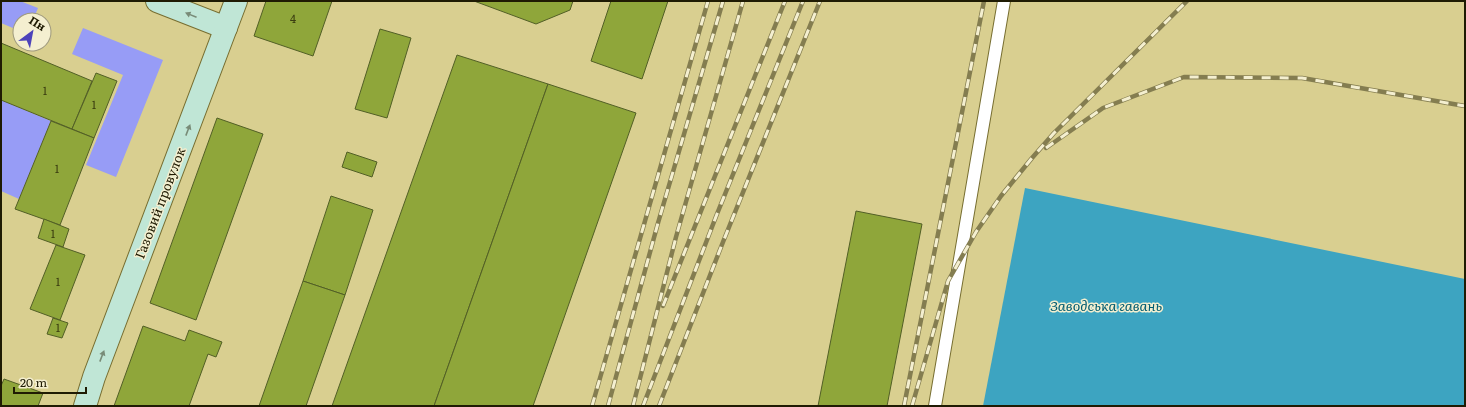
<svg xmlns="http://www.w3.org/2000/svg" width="1466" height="407" font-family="Literata,serif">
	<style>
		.green { fill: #979cf6 }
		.water { fill: #3da4c1 }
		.building { fill: #8fa63a; stroke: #525f26 }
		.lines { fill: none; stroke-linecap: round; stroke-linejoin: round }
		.lane-casing { stroke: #776e31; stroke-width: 14 }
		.secondary-casing { stroke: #776e31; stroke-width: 24 }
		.lane { stroke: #fff; stroke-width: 12 }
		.secondary { stroke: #c0e6d6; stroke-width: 22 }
		.rail-casing { stroke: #847d50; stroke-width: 4.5 }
		.rail { stroke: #f4efd0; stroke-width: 3; stroke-dasharray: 9; stroke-linecap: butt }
		.oneway { fill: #788b77 }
		.labels { text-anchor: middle; stroke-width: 3; stroke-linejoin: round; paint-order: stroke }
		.number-label { font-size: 11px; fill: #3b3e11 }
		.street-label { font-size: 13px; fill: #1f1b03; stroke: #f4efd0 }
		.water-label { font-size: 14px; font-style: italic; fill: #025c71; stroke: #f4efd0 }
	</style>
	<rect width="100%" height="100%" fill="#d9cf90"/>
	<g class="green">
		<polygon points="1,1 20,1 38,8 33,20 20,20 20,31 1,23"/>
		<polygon points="83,28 163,60 116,177 86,165 123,75 72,54"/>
		<polygon points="1,100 51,121 19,199 1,191"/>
	</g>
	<polygon class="water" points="1025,188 1465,279 1465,406 983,406"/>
	<g class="building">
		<polygon points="266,1 332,1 313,56 254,36"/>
		<polygon points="474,1 573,1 570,10 536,24"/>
		<polygon points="611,1 668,1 642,79 591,61"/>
		<polygon points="380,29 411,38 387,118 355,109"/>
		<polygon points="1,43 92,81 72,129 1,100"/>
		<polygon points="457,55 548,84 434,406 332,406"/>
		<polygon points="96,73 117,81 94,138 72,129"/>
		<polygon points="548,84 636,113 533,406 434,406"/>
		<polygon points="217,118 263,134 196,320 150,303"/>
		<polygon points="51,121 94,138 60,225 15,209"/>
		<polygon points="347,152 377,162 372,177 342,167"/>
		<polygon points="331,196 373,210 345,295 303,281"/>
		<polygon points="856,211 922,224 887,406 818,406"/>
		<polygon points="44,219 69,229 63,247 38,238"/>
		<polygon points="56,245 85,255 60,320 30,309"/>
		<polygon points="303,281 345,295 306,406 259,406"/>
		<polygon points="53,318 68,323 62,338 47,334"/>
		<polygon points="143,326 185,341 189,330 222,342 216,357 208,354 189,406 114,406"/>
		<polygon points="4,379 43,393 38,406 1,406 1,386"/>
	</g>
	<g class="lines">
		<g class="lane-casing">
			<polyline id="lane" points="935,406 1004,1"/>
		</g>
		<g class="secondary-casing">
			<g id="secondary">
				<polyline points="157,1 226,28"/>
				<polyline points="85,406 94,377 236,1"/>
			</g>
		</g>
		<use href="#lane" class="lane"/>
		<use href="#secondary" class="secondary"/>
		<g class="rail-casing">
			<g id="rail">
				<polyline points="1046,148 1103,108 1184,77 1302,78 1465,106"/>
				<polyline points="663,306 785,1"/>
				<polyline points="592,406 708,1"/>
				<polyline points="608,406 658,223 723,1"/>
				<polyline points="633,406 676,237 743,1"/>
				<polyline points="643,406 717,214 803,1"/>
				<polyline points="659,406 723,242 820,1"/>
				<polyline points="904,406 984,1"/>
				<polyline points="912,406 948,281 976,232 1001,196 1032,158 1054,133 1187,1"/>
			</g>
		</g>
		<use href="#rail" class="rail"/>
	</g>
	<defs><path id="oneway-solid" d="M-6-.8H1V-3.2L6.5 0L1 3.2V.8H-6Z"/></defs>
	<g class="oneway">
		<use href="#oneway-solid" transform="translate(191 15) rotate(-158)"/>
		<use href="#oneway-solid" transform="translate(188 130) rotate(-69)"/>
		<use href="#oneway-solid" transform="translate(102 356) rotate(-69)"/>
	</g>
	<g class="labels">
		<g class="number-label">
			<text x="293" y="23">4</text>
			<text x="45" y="95">1</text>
			<text x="94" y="109">1</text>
			<text x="57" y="173">1</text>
			<text x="53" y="238">1</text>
			<text x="58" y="286">1</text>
			<text x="58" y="332">1</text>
		</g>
		<g class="street-label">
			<text transform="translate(160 203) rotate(-69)" y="5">Газовий провулок</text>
		</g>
		<g class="water-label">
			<text x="1106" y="311">Заводська гавань</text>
		</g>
	</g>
	<rect width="1466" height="407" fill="none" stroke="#1f1b03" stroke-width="4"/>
	<g transform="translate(32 32) rotate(32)"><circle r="19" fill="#f4efd0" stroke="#9f9a7e"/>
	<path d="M0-3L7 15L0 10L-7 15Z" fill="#4d43ba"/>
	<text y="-6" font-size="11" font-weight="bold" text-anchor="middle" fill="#1f1b03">Пн</text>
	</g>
	<path d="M14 387v6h72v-6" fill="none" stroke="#1f1b03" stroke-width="2"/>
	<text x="20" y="387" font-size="12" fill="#1f1b03" stroke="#f4efd0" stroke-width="3" paint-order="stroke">20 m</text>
</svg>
